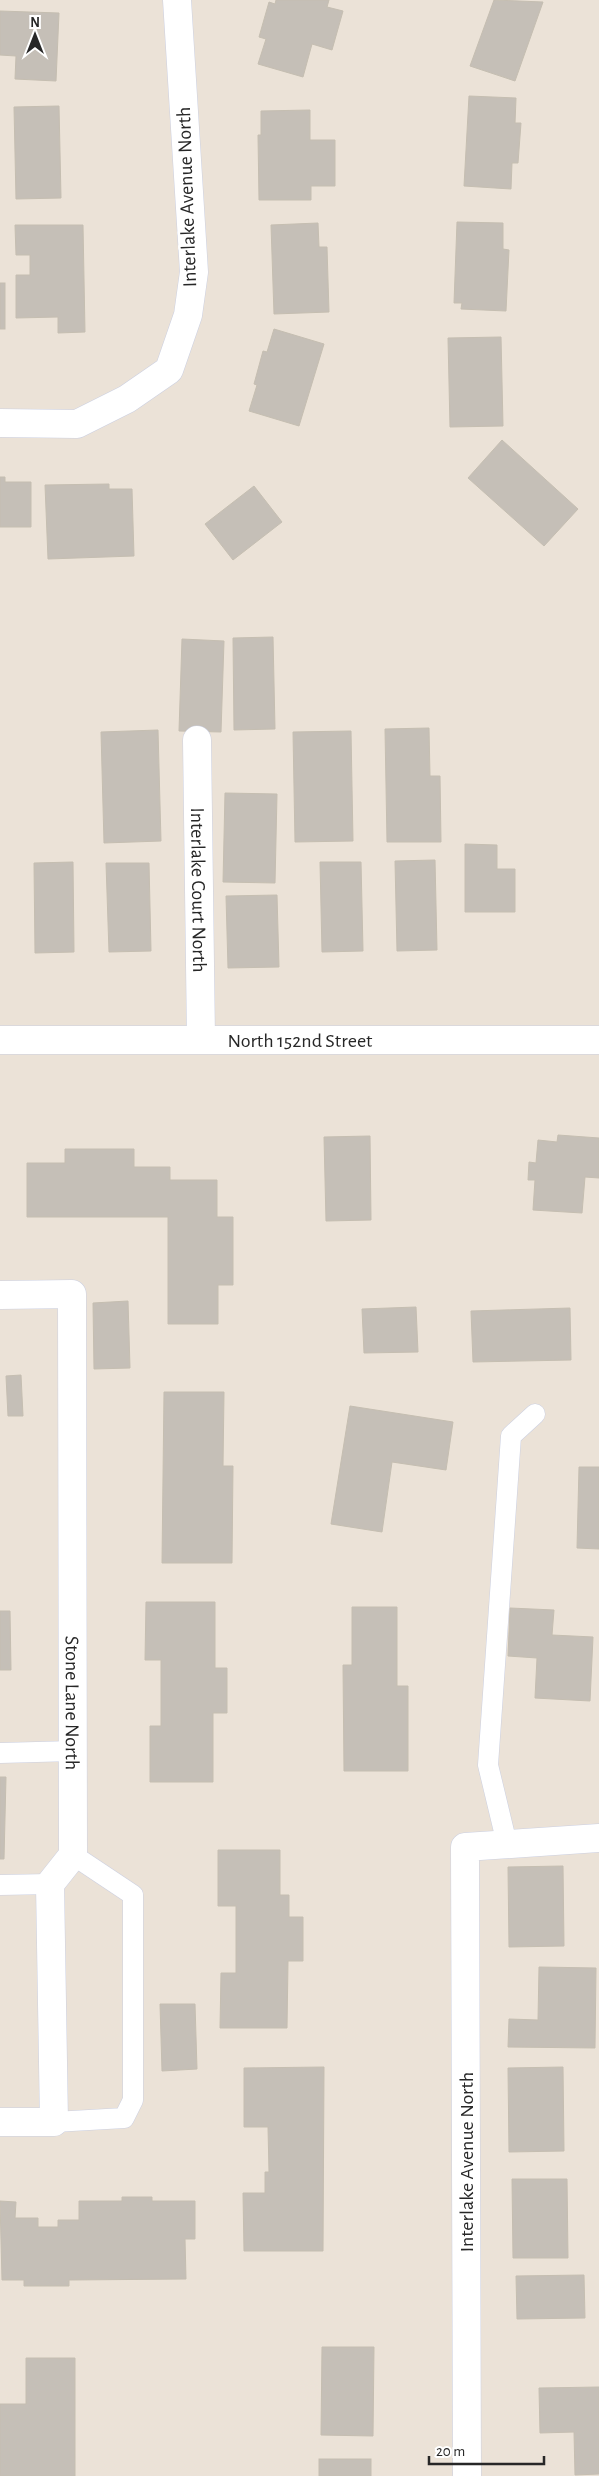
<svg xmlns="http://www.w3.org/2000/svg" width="599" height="2476" font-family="'Alegreya Sans',sans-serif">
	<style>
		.building { fill: #c5bfb7; stroke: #c5beb1 }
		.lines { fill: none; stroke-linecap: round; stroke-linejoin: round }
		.service-casing { stroke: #ccd0e1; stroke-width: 21 }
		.minor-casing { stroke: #ccd0e1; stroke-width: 29 }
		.service { stroke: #fff; stroke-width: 20 }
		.minor { stroke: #fff; stroke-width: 28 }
		.labels { text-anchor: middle; stroke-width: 5; stroke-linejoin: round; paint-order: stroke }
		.street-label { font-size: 20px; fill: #272727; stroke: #fff }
	</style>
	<rect width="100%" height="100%" fill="#ebe2d7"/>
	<g class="building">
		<polygon points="276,0 329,0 327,7 343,11 332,50 312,44 303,77 258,64 266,39 259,37 269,2 275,4"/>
		<polygon points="494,0 543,2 515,81 470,66"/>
		<polygon points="0,11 59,13 56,81 15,79 16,56 0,55"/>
		<polygon points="469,96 516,98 515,123 521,123 518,163 512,163 511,189 464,186"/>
		<polygon points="59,106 61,198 16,199 14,107"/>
		<polygon points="310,110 310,140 335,140 335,186 311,186 311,200 259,200 258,135 261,135 261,111"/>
		<polygon points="457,222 503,223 503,249 509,250 506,311 461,309 462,303 454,303"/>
		<polygon points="318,223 319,247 327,247 329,312 274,314 271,225"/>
		<polygon points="15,225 83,225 85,332 58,333 58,317 16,318 16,275 30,275 30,255 16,255"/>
		<rect x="0" y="283" width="5" height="46"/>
		<polygon points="274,329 324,344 299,426 249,411 257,385 254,384 263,351 267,352"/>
		<polygon points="501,337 503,426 450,427 448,338"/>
		<polygon points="502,440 578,509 544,546 468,478"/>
		<polygon points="0,477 5,477 5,482 31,482 31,527 0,527"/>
		<polygon points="109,484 109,489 132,489 134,556 48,559 45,485"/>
		<polygon points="254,486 282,522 233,560 205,524"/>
		<polygon points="273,637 275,729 234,730 233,638"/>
		<polygon points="182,639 224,641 221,732 179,731"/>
		<polygon points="429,728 430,776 440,776 441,842 387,842 385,729"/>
		<polygon points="158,730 161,841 104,843 101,732"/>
		<polygon points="351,731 353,841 295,842 293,732"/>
		<polygon points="225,793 277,794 275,883 223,882"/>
		<polygon points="465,844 497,845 497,869 515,869 515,912 465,912"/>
		<polygon points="435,860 437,950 397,951 395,861"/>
		<polygon points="73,862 74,952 35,953 34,863"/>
		<polygon points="320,862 361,862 363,951 322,952"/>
		<polygon points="106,863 149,863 151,951 109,952"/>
		<polygon points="277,895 279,967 228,968 226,896"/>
		<polygon points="558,1135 599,1138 599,1178 585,1177 582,1213 533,1210 535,1180 528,1180 529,1162 536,1163 538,1140 557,1142"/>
		<polygon points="370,1136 371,1220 326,1221 324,1137"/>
		<polygon points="65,1149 134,1149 134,1167 170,1167 170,1180 217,1180 217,1217 233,1217 233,1285 218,1285 218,1324 168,1324 168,1217 27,1217 27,1163 65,1163"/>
		<polygon points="128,1301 130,1368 94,1369 93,1303"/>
		<polygon points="416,1307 418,1352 364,1353 362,1309"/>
		<polygon points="570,1308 571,1360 473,1362 471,1311"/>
		<polygon points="21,1375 23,1416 8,1416 6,1376"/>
		<polygon points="164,1392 224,1392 223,1466 233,1466 232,1563 162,1563"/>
		<polygon points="350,1406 453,1422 446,1470 392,1462 382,1532 331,1524"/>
		<polygon points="579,1467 599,1467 599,1549 577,1548"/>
		<polygon points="146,1602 215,1602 215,1668 227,1668 227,1713 213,1713 213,1782 150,1782 150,1726 161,1726 161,1660 145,1660"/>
		<polygon points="352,1607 397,1607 397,1686 408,1686 408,1771 344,1771 343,1665 352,1665"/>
		<polygon points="510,1608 554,1610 552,1635 593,1637 590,1701 535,1698 537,1658 508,1656"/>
		<polygon points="0,1611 10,1611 11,1670 0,1670"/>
		<polygon points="0,1777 6,1777 4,1859 0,1859"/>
		<polygon points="218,1850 280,1850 280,1895 289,1895 289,1917 303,1917 303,1961 288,1961 287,2028 220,2028 221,1973 236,1973 236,1906 218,1906"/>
		<polygon points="563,1866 564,1946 509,1947 508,1867"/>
		<polygon points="539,1967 596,1968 595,2048 508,2047 509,2019 538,2020"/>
		<polygon points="160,2004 195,2004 197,2069 162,2071"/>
		<polygon points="324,2067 323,2251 244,2251 243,2193 265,2193 265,2172 269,2172 268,2127 244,2127 244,2068"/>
		<polygon points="563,2067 564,2151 509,2152 508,2068"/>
		<polygon points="512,2179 567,2179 568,2258 513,2258"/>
		<polygon points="122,2197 152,2197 152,2201 195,2201 195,2239 185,2239 186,2279 69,2280 69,2286 24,2286 24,2280 2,2280 0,2201 16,2202 15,2218 38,2218 38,2227 58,2227 58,2220 79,2220 79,2201 122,2201"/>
		<polygon points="584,2275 585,2318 517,2319 516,2276"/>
		<polygon points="322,2347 374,2347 373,2436 321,2435"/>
		<polygon points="26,2358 75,2358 75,2476 0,2476 0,2404 26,2404"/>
		<polygon points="599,2387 599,2474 575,2475 574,2432 540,2433 539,2388"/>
		<rect x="319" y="2459" width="52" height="17"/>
	</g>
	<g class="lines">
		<g class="service-casing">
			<g id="service">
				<polyline points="0,1753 73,1751"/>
				<polyline points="507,1844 488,1765 511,1436 535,1414"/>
				<polyline points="0,1885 50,1884"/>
				<polyline points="54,2122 124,2118 133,2100 133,1895 73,1855"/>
			</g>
		</g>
		<g class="minor-casing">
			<g id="minor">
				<polyline points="0,423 77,424 127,399 169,370 188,315 194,272 177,0"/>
				<path id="s1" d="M197 740 201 1039"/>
				<path id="s2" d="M0 1040H599"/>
				<path id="s3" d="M0 1295 72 1294 73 1855 50 1884 54 2122H0"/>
				<polyline points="467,2476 465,1847 599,1838"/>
			</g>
		</g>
		<use href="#service" class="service"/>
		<use href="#minor" class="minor"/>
	</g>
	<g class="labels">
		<g class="street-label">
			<text transform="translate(186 197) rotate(-92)" y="7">Interlake Avenue North</text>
			<text dy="7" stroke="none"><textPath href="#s1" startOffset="150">Interlake Court North</textPath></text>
			<text dy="7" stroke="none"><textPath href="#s2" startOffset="300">North 152nd Street</textPath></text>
			<text dy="7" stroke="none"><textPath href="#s3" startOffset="481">Stone Lane North</textPath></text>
			<text transform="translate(466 2162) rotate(-90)" y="7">Interlake Avenue North</text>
		</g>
	</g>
	<g transform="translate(35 35)" stroke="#ffffff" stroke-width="4" paint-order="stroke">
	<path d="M0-4L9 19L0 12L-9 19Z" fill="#272727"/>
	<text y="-8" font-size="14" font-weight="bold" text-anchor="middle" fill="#272727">N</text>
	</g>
	<path d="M429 2456v8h115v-8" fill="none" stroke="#272727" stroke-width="2.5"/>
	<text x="436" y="2456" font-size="15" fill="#272727" stroke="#ffffff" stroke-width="4" paint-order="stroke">20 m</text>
</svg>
